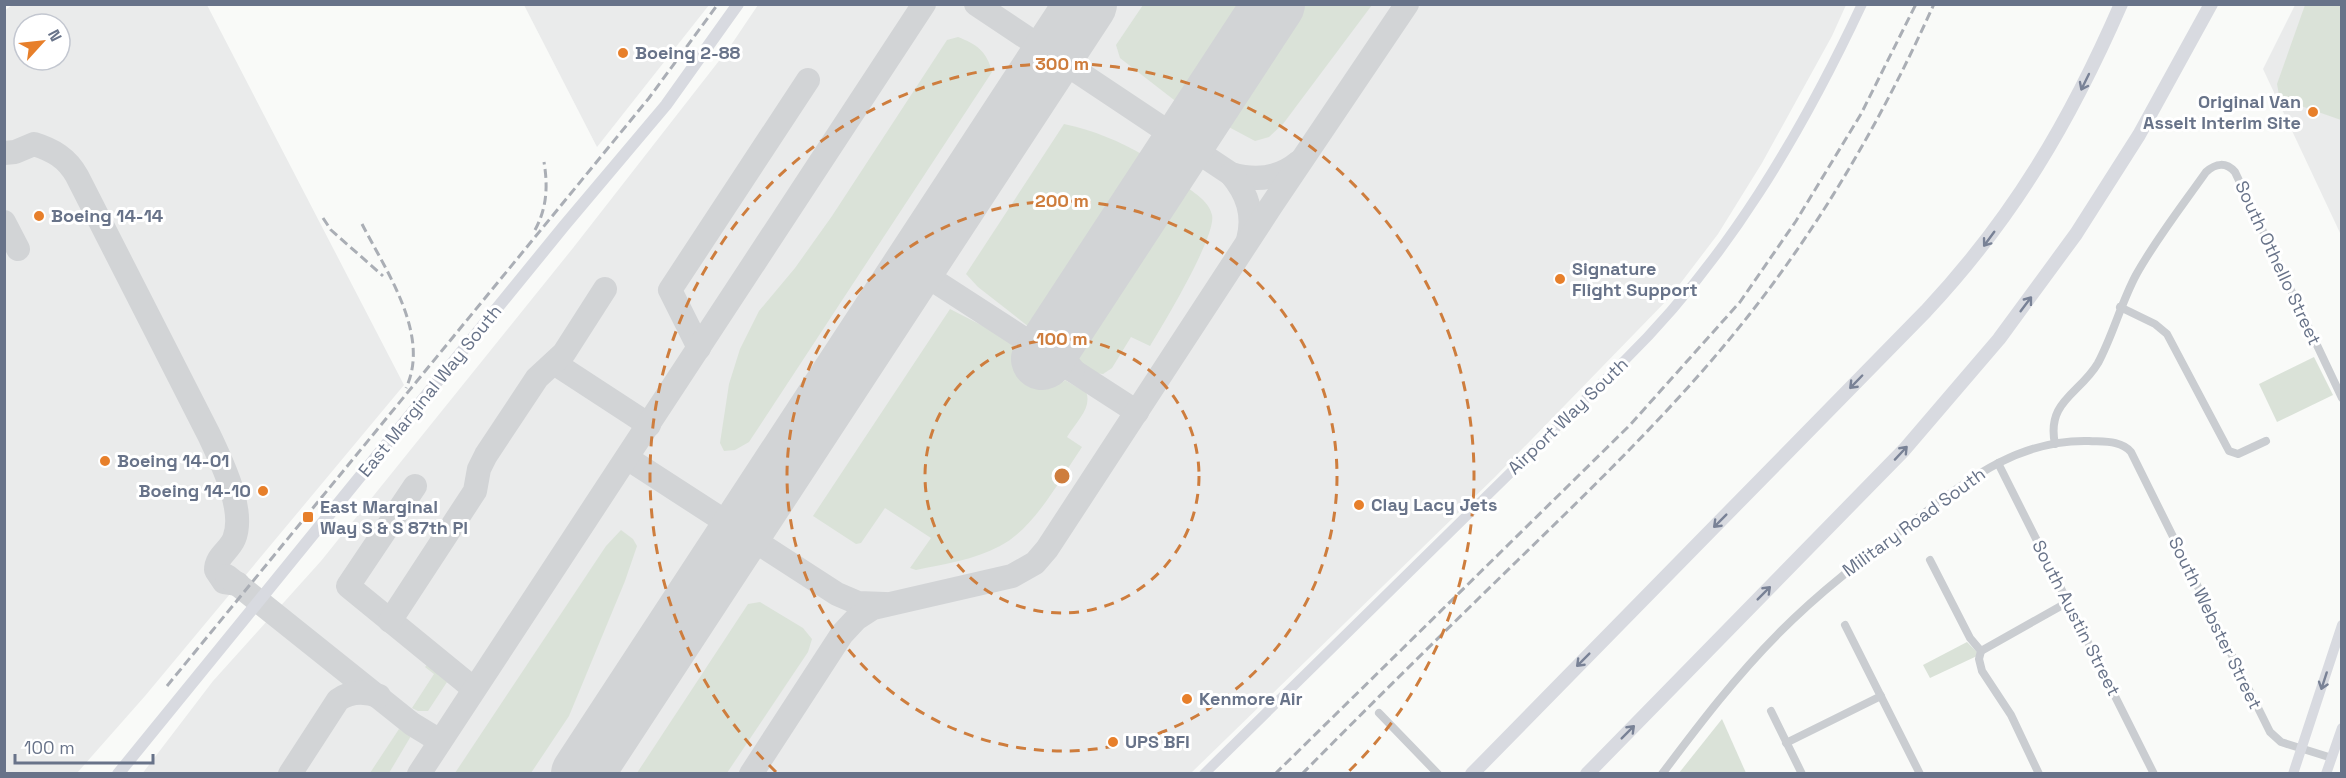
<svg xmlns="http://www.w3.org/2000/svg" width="2346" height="778" font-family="'Space Grotesk',sans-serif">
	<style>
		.built { fill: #eaebeb; fill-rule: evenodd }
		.green { fill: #dae2d8 }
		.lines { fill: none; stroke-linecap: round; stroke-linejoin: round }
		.taxiway { stroke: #d2d4d6; stroke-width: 24 }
		.runway { stroke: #d2d4d6; stroke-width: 62 }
		.minor { stroke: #cacdd1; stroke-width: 8 }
		.secondary { stroke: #d8dae0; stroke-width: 10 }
		.primary { stroke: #d8dae0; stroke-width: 12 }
		.motorway { stroke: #d8dae0; stroke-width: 14 }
		.rail { stroke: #aaaeb5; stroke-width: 3; stroke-dasharray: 9 4.5; stroke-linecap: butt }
		.oneway { stroke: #798296 }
		.ring { fill: none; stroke: #ce7d3d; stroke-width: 3; stroke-dasharray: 10 8 }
		.poi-dot { fill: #e77f2a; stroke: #fff; stroke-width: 2 }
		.labels { text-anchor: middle; stroke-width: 6; stroke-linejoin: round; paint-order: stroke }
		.poi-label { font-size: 18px; font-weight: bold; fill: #687389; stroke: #fff; text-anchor: start }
		.street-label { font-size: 18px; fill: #687389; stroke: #fff }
		.centre { fill: #ce7d3d; stroke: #fff; stroke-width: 3 }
		.ring-label { font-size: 18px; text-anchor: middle; font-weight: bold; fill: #ce7d3d; stroke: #fff; stroke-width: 6; stroke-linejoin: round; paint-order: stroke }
	</style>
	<rect width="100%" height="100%" fill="#f9faf8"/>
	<g class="built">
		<path d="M12 5H207L404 385 145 696 77 773H5L4 11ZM24 24H60V60H24Z"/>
		<polygon points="524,5 709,5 597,147"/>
		<polygon points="758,5 1846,5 1832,36 1762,163 1718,234 1670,297 1495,477 1191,773 142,774 213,681 321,561 573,248 729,48"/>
		<polygon points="2295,5 2341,5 2341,235 2263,69"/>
	</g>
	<g class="green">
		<polygon points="1143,5 1243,5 1178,103 1120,58 1116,45"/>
		<polygon points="1304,5 1372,5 1283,124 1269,137 1255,141 1225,125"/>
		<polygon points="2305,5 2341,5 2341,120 2284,100 2279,95 2277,84"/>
		<path d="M958 37C976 44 987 51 992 72L749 442 735 450 724 451 720 443 729 384 740 349 759 311 795 268 832 216 947 40Z"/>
		<path d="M1064 124C1093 130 1119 141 1145 156L1038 318 1029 327 978 287 966 274Z"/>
		<path d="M1184 185C1194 193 1209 201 1212 215 1217 235 1163 325 1150 346L1131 337 1112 368 1103 374 1095 373 1074 357 1077 346Z"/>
		<path d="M950 309 1018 344 1015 350 1063 382 1065 380 1080 389 1083 386C1096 405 1078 419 1067 437L1082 447C1060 479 1035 528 1000 546 974 560 944 564 916 570L910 568 931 538 885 508 861 543 856 544 813 516Z"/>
		<polygon points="2314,357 2333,395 2277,422 2259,384"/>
		<polygon points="621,530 633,539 637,546 625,581 569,716 531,773 455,773 606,546"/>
		<polygon points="760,602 803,628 812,639 808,652 727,773 637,773 748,604"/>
		<polygon points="1967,642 1978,653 1977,656 1930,678 1923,665"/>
		<polygon points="429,663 444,675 447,682 428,711 418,711 412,708 434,674 425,667"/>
		<polygon points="1722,719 1746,773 1679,773"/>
		<polygon points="399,729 411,736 389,773 370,773"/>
	</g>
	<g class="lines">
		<g class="taxiway">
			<path d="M976 4 1231 174C1255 181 1279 179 1299 162"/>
			<path d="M4 153 15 152 34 144C53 150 67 158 77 176L209 435C221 461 246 510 234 539 229 551 216 556 216 570L224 582 238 584"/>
			<path d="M1231 174C1247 193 1255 214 1248 240"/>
			<polyline points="4,222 18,249"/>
			<polyline points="913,267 1137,412"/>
			<path d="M1065 323C1059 342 1059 354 1073 370"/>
			<polyline points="699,348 670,290 808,80"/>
			<polyline points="554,363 649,425"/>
			<polyline points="627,458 837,594 858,603 885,604"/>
			<polyline points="415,486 348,586 474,689"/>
			<polyline points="227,576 412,724 440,741"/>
			<polyline points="390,621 475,491 479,469 486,455 537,378 564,353 605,289"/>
			<path d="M290 774 338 700C350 691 364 691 379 696"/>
			<polyline points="419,774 924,4"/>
			<polyline points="751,774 842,634 856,619 873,608 1012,576 1035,563 1047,549 1271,206 1407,4"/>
		</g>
		<g class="runway">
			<polyline points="1042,359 1274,4"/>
			<polyline points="582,774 1086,4"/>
		</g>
		<g class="minor">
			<polyline points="2120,307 2155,324 2167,334 2229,451 2238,454 2266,441"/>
			<path d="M2055 444C2046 401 2080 394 2098 363 2113 335 2121 303 2136 275 2156 239 2182 206 2206 172 2216 163 2226 162 2235 172L2342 398"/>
			<polyline points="1998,463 2154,774"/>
			<polyline points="1930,560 1970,638 1981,651 1979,659 1982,671 2011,715 2039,774"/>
			<polyline points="1845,625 1920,774"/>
			<polyline points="1981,651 2068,602"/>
			<polyline points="1771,711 1802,774"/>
			<polyline points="1379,713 1438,774"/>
			<polyline points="1786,743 1881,696"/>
			<path d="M1662 774C1698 726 1736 676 1778 634 1820 591 1867 556 1915 520 1968 480 2018 439 2089 441 2103 442 2121 440 2131 452L2270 732 2281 742 2332 758"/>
		</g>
		<g class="secondary">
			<path d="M1204 774 1624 361C1727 260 1801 134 1862 4"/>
			<polyline points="2293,774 2342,625"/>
			<polyline points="2326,774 2342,728"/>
		</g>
		<polyline class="primary" points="118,774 564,226 666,105 738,4"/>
		<g class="motorway">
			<path d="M1472 774 1926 311C2014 217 2070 121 2121 4"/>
			<polyline points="1587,774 1904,450 1999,339 2076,234 2139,135 2211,4"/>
		</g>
		<g class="rail">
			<polyline points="323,218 331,230 383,276"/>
			<path d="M362 224C386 271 431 335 406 388"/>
			<path d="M535 230C547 208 548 186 544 162"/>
			<polyline points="167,686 649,98 718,4"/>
			<polyline points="1275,774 1630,425 1740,302 1796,221 1861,114 1916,4"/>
			<path d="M1302 774C1373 702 1445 631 1517 561 1598 482 1679 404 1749 315 1824 220 1884 115 1934 4"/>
		</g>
	</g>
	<defs><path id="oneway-shaft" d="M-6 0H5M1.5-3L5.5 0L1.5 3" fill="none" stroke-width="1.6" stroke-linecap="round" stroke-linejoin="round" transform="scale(1.5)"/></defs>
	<g class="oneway">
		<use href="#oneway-shaft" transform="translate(2085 82) rotate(116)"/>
		<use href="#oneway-shaft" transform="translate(1989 239) rotate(126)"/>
		<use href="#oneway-shaft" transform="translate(2026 304) rotate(-53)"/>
		<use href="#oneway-shaft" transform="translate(1856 382) rotate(134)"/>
		<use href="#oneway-shaft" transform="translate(1901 453) rotate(-47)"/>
		<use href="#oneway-shaft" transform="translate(1720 521) rotate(135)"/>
		<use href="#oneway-shaft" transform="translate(1764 593) rotate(-45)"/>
		<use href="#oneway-shaft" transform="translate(1583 660) rotate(135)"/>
		<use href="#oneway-shaft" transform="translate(2324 681) rotate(108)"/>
		<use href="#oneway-shaft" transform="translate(1628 732) rotate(-45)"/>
	</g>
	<g class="ring">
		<circle cx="1062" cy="476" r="137"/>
		<circle cx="1062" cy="476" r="275"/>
		<path d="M776 772A412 412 0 1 1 1348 772"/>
	</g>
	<g class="poi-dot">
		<circle cx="623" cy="53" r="6"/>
		<circle cx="2313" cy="112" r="6"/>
		<circle cx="39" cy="216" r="6"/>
		<circle cx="1560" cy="279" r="6"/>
		<circle cx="105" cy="461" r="6"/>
		<circle cx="263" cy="491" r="6"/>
		<circle cx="1359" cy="505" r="6"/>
		<rect x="302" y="511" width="12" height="12" rx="3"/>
		<circle cx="1187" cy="699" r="6"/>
		<circle cx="1113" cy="742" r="6"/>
	</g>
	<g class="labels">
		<g class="poi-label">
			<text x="635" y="59">Boeing 2-88</text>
			<text x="2301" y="108" text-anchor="end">Original Van<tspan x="2301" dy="21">Asselt Interim Site</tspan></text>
			<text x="51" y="222">Boeing 14-14</text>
			<text x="1572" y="275">Signature<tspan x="1572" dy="21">Flight Support</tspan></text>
			<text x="117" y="467">Boeing 14-01</text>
			<text x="251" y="497" text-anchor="end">Boeing 14-10</text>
			<text x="1371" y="511">Clay Lacy Jets</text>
			<text x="320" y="513">East Marginal<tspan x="320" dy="21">Way S &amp; S 87th Pl</tspan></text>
			<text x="1199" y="705">Kenmore Air</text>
			<text x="1125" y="748">UPS BFI</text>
		</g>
		<g class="street-label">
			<text transform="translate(2278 263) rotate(65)" y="6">South Othello Street</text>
			<text transform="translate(430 391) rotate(-51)" y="6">East Marginal Way South</text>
			<text transform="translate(1568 416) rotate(-44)" y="6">Airport Way South</text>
			<text transform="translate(1914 522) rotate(-36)" y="6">Military Road South</text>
			<text transform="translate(2076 618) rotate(63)" y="6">South Austin Street</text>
			<text transform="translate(2215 623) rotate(64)" y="6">South Webster Street</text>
		</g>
	</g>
	<circle cx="1062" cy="476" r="9" class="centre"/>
	<g class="ring-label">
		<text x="1062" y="70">300 m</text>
		<text x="1062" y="207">200 m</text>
		<text x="1062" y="345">100 m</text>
	</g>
	<rect width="2346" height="778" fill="none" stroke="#687389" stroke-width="12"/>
	<g transform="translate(42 42) rotate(63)"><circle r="28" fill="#ffffff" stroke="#c3c7d0" stroke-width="1.5"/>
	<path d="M0-4.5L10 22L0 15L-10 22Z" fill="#e77f2a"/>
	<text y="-9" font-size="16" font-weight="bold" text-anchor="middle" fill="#687389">N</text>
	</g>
	<path d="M15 754v9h138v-9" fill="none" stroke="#687389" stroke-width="3"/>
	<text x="24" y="754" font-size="18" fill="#687389" stroke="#ffffff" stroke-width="4.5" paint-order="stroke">100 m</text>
</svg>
